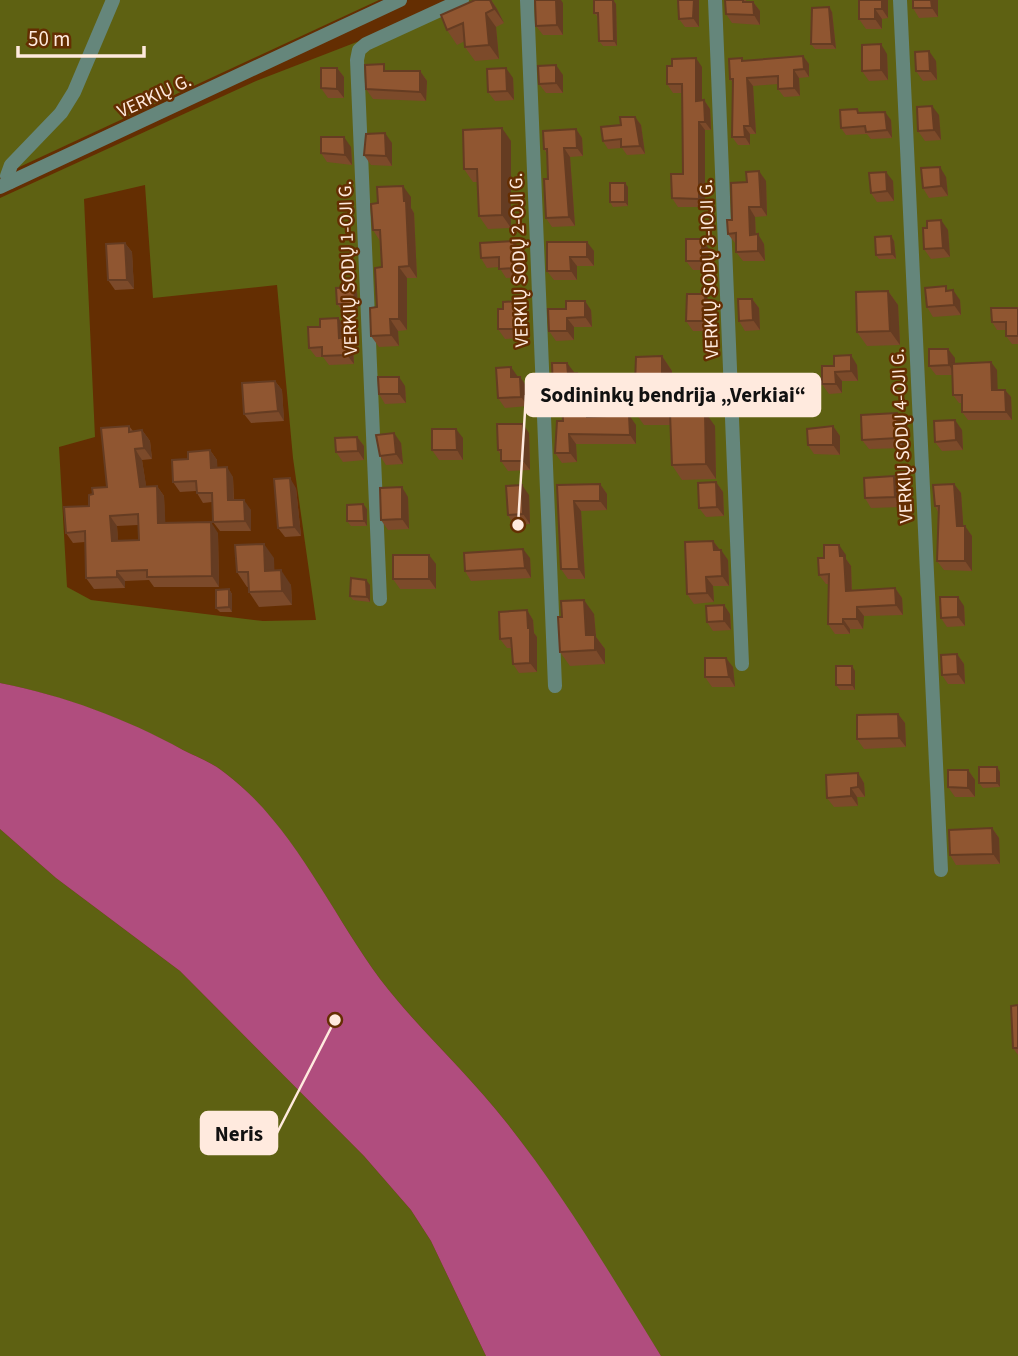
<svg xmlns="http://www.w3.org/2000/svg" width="1018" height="1356" font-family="'Source Sans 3',sans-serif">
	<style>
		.green { fill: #5e6112; fill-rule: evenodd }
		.water { fill: #b04d7e }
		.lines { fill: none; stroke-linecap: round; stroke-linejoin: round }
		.minor { stroke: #65867b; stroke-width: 14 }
		.wall { fill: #7c4a2a; fill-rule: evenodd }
		.shaded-wall { fill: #653c22 }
		.building { fill: #905631; stroke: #653c22; stroke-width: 2; fill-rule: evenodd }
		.labels { text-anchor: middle; stroke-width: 5; stroke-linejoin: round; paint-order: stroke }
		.street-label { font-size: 19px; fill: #ffeade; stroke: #642e02 }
		.leader { fill: none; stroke: #ffeade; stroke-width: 2.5 }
		.callout-dot { fill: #ffeade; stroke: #642e02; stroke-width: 2.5 }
		.callout { fill: #ffeade; stroke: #ffeade; stroke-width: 2.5 }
		.callout-label { font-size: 21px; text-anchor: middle; font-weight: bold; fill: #111 }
	</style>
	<rect width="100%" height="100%" fill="#642e02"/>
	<g class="green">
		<polygon points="0,0 379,0 0,176"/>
		<path d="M450 0H1018V1356H661C610 1277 564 1196 506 1122 467 1072 419 1030 380 979 330 911 293 825 225 773 213 763 197 757 183 750 125 719 64 696 0 683V198L256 81 362 40ZM145 185 153 298 277 285 293 458 316 620 263 621 91 600 67 587 59 447 95 437 84 199Z"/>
		<polygon points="0,829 56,878 180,971 364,1156 411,1210 431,1241 486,1356 0,1356"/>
	</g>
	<path class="water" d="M0 683C65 696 125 718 183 750 197 757 213 763 225 773 293 824 330 911 380 979 419 1030 467 1072 506 1122 564 1195 612 1277 661 1356H486L431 1241 411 1210 364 1156 180 971 56 878 0 829Z"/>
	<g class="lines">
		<g class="minor">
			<polyline points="527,0 555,686"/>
			<polyline points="715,0 742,664"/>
			<polyline points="900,0 941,870"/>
			<polyline points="10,182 7,176 11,165 61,113 74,92 113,0"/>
			<polyline points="0,187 400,0"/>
			<polyline points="380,599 357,60 359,50 366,44 462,0"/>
		</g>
	</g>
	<g class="wall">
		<polygon points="475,0 491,0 497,9 504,23 496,27 499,59 475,61 465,47 465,41 457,45 447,30"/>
		<polygon points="613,0 616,4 617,46 603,46 599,41 599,18 594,13"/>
		<polygon points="678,0 699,0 699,27 685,27 679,19"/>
		<polygon points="725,0 746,0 747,2 753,2 760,11 760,25 732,23 726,14"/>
		<polygon points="859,0 888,0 888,18 882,19 882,29 866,29 859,19"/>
		<polygon points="938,0 938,17 919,18 913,8"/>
		<polygon points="563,3 563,35 543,35 536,26"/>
		<polygon points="829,7 832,12 836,49 815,49 811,44"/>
		<polygon points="887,54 888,80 869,81 862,71"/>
		<polygon points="803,56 809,64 809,77 799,78 800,96 784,97 778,89 778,84 753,86 756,134 750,134 750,145 738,145 732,137 733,83 730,79 742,58 744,61"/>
		<polygon points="936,61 937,80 923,81 916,71"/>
		<polygon points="702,67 702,101 704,100 710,109 711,130 705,130 705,207 678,207 672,198 683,174 682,93 673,93 667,84"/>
		<polygon points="337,68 344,77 344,98 328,98 321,88"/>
		<polygon points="389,71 420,71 427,81 426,101 373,99 366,89"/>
		<polygon points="563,75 563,93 546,93 539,84"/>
		<polygon points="513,78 514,100 495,101 488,92"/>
		<polygon points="857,109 860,113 891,120 892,138 871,139 867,134 846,135 841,128"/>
		<polygon points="939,115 941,140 925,141 918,131"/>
		<polygon points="635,117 641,125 645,154 627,155 622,148 608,149 603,141 621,125"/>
		<polygon points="576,129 582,138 583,156 570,157 575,226 552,227 546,218 548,179 547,154 544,149"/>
		<polygon points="511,141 511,228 488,229 479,216 478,182 473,182 464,169"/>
		<polygon points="392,143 392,166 371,165 364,155"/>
		<polygon points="351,147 352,165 327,162 321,153"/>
		<polygon points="946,177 948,196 929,198 923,188"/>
		<polygon points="766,181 767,216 755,217 756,234 764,244 765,261 743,261 736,252 736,243 735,243 728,234 732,220"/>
		<polygon points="893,181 894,201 877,202 871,193"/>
		<polygon points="628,187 628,206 613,207 610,202"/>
		<polygon points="411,197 411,208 414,213 417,278 407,278 407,330 398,331 399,346 379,347 371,336 377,307 382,267 380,241 373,230"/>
		<polygon points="948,230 950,257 931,259 924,249"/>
		<polygon points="891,236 894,241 896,259 879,259 876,255"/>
		<polygon points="514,241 521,251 522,277 506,278 499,267 487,268 481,258"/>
		<polygon points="547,242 594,251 594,266 577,266 577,280 554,280 547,271"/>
		<polygon points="125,243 132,252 134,289 115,290 108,280"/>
		<polygon points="709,249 709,270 693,270 686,261"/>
		<polygon points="888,291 898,305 900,345 867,346 857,332"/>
		<polygon points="949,291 960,300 961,315 933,317 927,307"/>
		<polygon points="357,292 358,309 341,309 337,304"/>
		<polygon points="705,294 711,304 711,331 693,331 686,321"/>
		<polygon points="752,299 759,308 760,330 745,331 739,321"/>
		<polygon points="517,301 523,311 524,338 505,339 498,329 503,309"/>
		<polygon points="1018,308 1018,344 1012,344 1006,336 1006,330 997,330 992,322"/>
		<polygon points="566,309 591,310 592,327 574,327 574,340 556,341 549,331"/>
		<polygon points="338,318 345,327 346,338 353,347 354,364 329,365 323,357 316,357 309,348 320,327"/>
		<polygon points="662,356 672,371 672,385 677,392 677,412 715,426 716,479 682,480 672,465 671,425 644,425 634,411"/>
		<polygon points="955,358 955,364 997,370 997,390 1005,390 1011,397 1012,420 968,420 962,412 962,403 959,403 953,395 952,375 936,375 929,366"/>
		<polygon points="567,363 574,374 577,373 584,383 584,404 593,413 593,416 636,425 636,444 576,444 577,462 562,463 555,453 563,421 563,403 559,403 553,393"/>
		<polygon points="857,365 858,381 842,381 842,393 829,394 822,384 822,366"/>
		<polygon points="518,377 527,387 528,406 505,408 498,398"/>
		<polygon points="275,381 282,390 284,421 251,423 244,414"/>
		<polygon points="405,386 406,403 385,404 379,394"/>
		<polygon points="903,423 904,448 869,449 862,440"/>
		<path d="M129 426 133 431 142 430 150 441 152 459 142 460 146 486H157L164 496 165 523 218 533 219 587H154L149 580 125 581V588L94 589 86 578 85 542 73 543 66 533 89 506 93 494 107 487ZM138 525 139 540 118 541 117 526Z"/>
		<polygon points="833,426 840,436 840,455 814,454 808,445"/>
		<polygon points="962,430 963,450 942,451 935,442"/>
		<polygon points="529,433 530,470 508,471 501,461 501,456 498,450"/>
		<polygon points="357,437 364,446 364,460 343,462 336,452"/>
		<polygon points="463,438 463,460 439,460 432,450"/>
		<polygon points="401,443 403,464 386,465 380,456"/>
		<polygon points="210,450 217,460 217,468 233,477 234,500 251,510 251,531 220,531 213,522 212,502 203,503 197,493 196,491 180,492 173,482 188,459"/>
		<polygon points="894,476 900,486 901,507 871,508 865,498"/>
		<polygon points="716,482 723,492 724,516 706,517 699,508"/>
		<polygon points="600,484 607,494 607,510 581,511 585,579 568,579 561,569 557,485"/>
		<polygon points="954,484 961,493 963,526 972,536 972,571 944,570 937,561 938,512 935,506"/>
		<polygon points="296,488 301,536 285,537 278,528"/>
		<polygon points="529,495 530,524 514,525 508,515"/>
		<polygon points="408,497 409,529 388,530 381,520"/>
		<polygon points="363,504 367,509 367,526 351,526 347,521"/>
		<polygon points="713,541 728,560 729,586 713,586 714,602 694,604 687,594"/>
		<polygon points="846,555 846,559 851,566 852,591 895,588 902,598 903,615 864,616 863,629 850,629 850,634 835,634 828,624 829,584 826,584 819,575"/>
		<polygon points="274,558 274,571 291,585 292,605 259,607 249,592 249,587 247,587 237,572"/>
		<polygon points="530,558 531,578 471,581 465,571"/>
		<polygon points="436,564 436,589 400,589 393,579"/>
		<polygon points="370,585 370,602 353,600 350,596"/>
		<polygon points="229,589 232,594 232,612 220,612 216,608"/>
		<polygon points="724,605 730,614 731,630 713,631 707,622"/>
		<polygon points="964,606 965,626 947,627 941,618"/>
		<polygon points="527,610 533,620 534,633 537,637 537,672 519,673 513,664 512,648 507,648 500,639"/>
		<polygon points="594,614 596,637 605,649 605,664 570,666 560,652"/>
		<polygon points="957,654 964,664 965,684 948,684 942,675"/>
		<polygon points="733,667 735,687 712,687 705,677"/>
		<polygon points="855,671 855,690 840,690 836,685"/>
		<polygon points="898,714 905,723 906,747 864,749 857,739"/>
		<polygon points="997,767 1000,772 1000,787 983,788 979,783"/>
		<polygon points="968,770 975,780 975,797 955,797 948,787"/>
		<polygon points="858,773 864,783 865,797 857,797 858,806 834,807 827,798"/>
		<polygon points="992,828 999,838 1000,864 956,865 950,855"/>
		<polygon points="1013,1048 1018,1048 1018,1055"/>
	</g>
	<g class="shaded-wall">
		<polygon points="490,0 491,0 497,9 504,23 494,9"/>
		<polygon points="556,0 561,0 563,3 563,35 557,25"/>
		<polygon points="613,0 616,4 617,46 614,41"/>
		<polygon points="694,0 699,0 699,27 693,18"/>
		<polygon points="882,0 888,0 888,18 882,9"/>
		<polygon points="931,0 938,0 938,17 932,8"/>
		<polygon points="753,2 760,11 760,25 754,15"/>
		<polygon points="829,7 832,12 836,49 832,44"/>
		<polygon points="875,9 882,19 882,29 875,19"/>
		<polygon points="486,13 496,27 499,59 489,45"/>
		<polygon points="881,44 887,54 888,80 881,70"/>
		<polygon points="929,51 936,61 937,80 930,71"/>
		<polygon points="803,56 809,64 809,77 804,69"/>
		<polygon points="696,58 702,67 702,109 696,101"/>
		<polygon points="556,65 563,75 563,93 556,83"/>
		<polygon points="337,68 344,77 344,98 337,89"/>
		<polygon points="506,68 513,78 514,100 507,91"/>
		<polygon points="794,70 799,78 800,96 794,88"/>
		<polygon points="420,71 427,81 426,101 420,92"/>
		<polygon points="747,78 753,86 756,134 750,126"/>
		<polygon points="704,100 710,109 711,130 705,122"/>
		<polygon points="932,106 939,115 941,140 934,130"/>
		<polygon points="885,112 891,120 892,138 887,130"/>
		<polygon points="635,117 641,125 645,154 640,146"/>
		<polygon points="699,122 705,130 705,207 699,199"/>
		<polygon points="744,126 750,134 750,145 745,137"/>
		<polygon points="502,128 511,141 511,228 502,215"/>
		<polygon points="576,129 582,138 583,156 577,148"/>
		<polygon points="385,133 392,143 392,166 386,156"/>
		<polygon points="344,137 351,147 352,165 345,155"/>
		<polygon points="564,148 570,157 575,226 569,217"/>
		<polygon points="940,167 946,177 948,196 941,186"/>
		<polygon points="759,171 766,181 767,216 761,207"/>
		<polygon points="886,172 893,181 894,201 887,191"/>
		<polygon points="625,183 628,187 628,206 625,202"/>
		<polygon points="403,186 411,197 411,208 414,213 417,278 409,266"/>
		<polygon points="749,207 755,217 756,244 750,235"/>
		<polygon points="941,220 948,230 950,257 943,248"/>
		<polygon points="758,234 764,244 765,261 758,251"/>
		<polygon points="891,236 894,241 896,259 892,254"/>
		<polygon points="702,239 709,249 709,270 702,261"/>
		<polygon points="514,241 521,251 522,277 516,268"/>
		<polygon points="587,242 594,251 594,266 587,257"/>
		<polygon points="125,243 132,252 134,289 127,280"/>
		<polygon points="570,257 577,266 577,280 571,271"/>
		<polygon points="399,267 407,278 407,330 399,319"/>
		<polygon points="354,287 357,292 358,309 355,304"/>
		<polygon points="953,290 960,300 961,315 954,305"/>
		<polygon points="888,291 898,305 900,345 890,331"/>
		<polygon points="705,294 711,304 711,331 704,321"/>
		<polygon points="752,299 759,308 760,330 753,320"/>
		<polygon points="517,301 523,311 524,338 517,329"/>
		<polygon points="585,301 591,310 592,327 585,317"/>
		<polygon points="338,318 345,327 346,347 339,338"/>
		<polygon points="567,318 574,327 574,340 567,331"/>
		<polygon points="390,319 398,331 399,346 391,335"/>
		<polygon points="346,337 353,347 354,364 347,355"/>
		<polygon points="948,349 955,358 955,375 949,365"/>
		<polygon points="851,355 857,365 858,381 851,371"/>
		<polygon points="662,356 672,371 672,385 677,392 678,425 668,410 662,378"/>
		<polygon points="991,362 997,370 998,398 992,390"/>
		<polygon points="567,363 574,372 574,383 568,374"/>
		<polygon points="511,367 518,377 511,377"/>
		<polygon points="835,372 842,381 842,393 836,384"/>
		<polygon points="577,373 584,383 585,414 578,404"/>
		<polygon points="399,377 405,386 406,403 399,394"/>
		<polygon points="520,377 527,387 528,406 521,397"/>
		<polygon points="275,381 282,390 284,421 278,411"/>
		<polygon points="1005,390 1011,397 1012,420 1006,412"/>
		<polygon points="586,404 593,413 593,426 587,417"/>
		<polygon points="705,412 715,426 716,479 706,464"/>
		<polygon points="897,413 903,423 904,448 898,438"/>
		<polygon points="629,415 636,425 636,444 630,435"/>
		<polygon points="955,420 962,430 963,450 956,440"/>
		<polygon points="523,424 529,433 530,470 523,461"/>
		<polygon points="833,426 840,436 840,455 833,445"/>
		<polygon points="456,429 463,438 463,460 457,450"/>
		<polygon points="142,430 150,441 152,459 144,448"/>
		<polygon points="394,433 401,443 403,464 396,454"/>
		<polygon points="569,434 576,444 577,462 570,453"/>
		<polygon points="357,437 364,446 364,460 358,451"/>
		<polygon points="135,449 142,460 148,497 140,487"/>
		<polygon points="210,450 217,460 218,477 211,468"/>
		<polygon points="227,467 233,477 234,510 228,500"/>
		<polygon points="894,476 900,486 901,507 895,497"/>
		<polygon points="290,478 296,488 301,536 294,527"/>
		<polygon points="716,482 723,492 724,516 717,507"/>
		<polygon points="600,484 607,494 607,510 600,501"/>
		<polygon points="954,484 961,493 964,536 957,526"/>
		<polygon points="522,485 529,495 530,524 523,514"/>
		<polygon points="157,486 164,496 166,534 158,523"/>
		<polygon points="402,487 408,497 409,529 402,519"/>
		<polygon points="244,500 251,510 251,531 245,521"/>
		<polygon points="574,501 581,511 585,579 579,569"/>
		<polygon points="363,504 367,509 367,526 364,521"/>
		<polygon points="110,516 117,526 119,551 112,541"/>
		<polygon points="211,522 218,533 219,587 212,576"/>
		<polygon points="965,526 972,536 972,571 965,561"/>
		<polygon points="713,541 720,550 714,550"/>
		<polygon points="264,544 274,558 275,585 265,571"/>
		<polygon points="839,545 846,555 846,559 851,566 852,601 846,591 840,556"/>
		<polygon points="523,549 530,558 531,578 525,568"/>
		<polygon points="721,550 728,560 729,586 722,576"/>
		<polygon points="429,555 436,564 436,589 429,579"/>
		<polygon points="281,570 291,585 292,605 282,591"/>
		<polygon points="117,571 125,581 125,588 117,577"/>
		<polygon points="706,577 713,586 714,602 707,593"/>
		<polygon points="366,580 370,585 370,602 367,597"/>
		<polygon points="895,588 902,598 903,615 896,605"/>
		<polygon points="229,589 232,594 232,612 229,607"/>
		<polygon points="958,597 964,606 965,626 958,617"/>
		<polygon points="584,600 594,614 596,637 605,649 605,664 586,635"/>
		<polygon points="724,605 730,614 731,630 724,621"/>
		<polygon points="857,607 864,616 863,629 857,619"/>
		<polygon points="527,610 533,620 534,633 537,637 537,672 530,663"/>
		<polygon points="843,619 850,629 850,634 843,624"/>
		<polygon points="957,654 964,664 965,684 958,674"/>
		<polygon points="726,658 733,667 735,687 729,677"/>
		<polygon points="852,666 855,671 855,690 852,685"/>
		<polygon points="898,714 905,723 906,747 899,738"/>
		<polygon points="997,767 1000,772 1000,787 997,783"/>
		<polygon points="968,770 975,780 975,797 968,788"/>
		<polygon points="858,773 864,783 865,797 858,787"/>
		<polygon points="851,788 857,797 858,806 851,796"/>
		<polygon points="992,828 999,838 1000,864 993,854"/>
	</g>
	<g class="building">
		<polygon points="475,0 490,0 494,9 486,13 489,45 465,47 463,23 447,30 441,15"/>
		<polygon points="535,0 556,0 557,25 536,26"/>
		<polygon points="594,0 613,0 614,41 599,41 598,13 594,13"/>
		<polygon points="678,0 694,0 693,18 679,19"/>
		<polygon points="725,0 743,0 743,2 753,2 754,15 726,14"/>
		<polygon points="859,0 882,0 882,9 875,9 875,19 859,19"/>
		<polygon points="913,0 931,0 932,8 913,8"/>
		<polygon points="829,7 832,44 811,44 812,8"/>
		<polygon points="881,44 881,70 862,71 862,45"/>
		<polygon points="929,51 930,71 916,71 915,52"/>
		<polygon points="803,56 804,69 794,70 794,88 778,89 778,76 747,78 750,126 744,126 745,137 732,137 733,79 730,79 729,59 742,58 742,61"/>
		<polygon points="696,58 696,101 704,100 705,122 699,122 699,199 672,198 671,174 683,174 682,84 667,84 667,66 672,66 672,59"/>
		<polygon points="384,64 384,71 420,71 420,92 366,89 365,65"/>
		<polygon points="556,65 556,83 539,84 538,66"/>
		<polygon points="321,68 337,68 337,89 321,88"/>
		<polygon points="506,68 507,91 488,92 487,69"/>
		<polygon points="932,106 934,130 918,131 917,107"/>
		<polygon points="857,109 858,113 885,112 887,130 866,132 865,126 841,128 840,110"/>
		<polygon points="620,117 635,117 640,146 621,147 621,139 603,141 601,127 621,125"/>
		<polygon points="502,128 502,215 479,216 477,169 464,169 463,130"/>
		<polygon points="576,129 577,148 564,148 569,217 546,218 544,179 548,179 547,149 544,149 543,131"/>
		<polygon points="385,133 386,156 364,155 366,134"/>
		<polygon points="321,137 344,137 345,155 321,153"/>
		<polygon points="940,167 941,186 923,188 921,168"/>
		<polygon points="759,171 761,207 749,207 750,235 758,234 758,251 736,252 736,233 728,234 727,220 732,220 731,183 747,182 746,172"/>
		<polygon points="886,172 887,191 871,193 869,173"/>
		<rect x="610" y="183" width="15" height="19"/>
		<polygon points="403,186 404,201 406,201 409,266 399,267 399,319 390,319 391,335 371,336 370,308 377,307 375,268 382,267 380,230 373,230 371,204 378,203 377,187"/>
		<polygon points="941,220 943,248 924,249 923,228 927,228 927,221"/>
		<polygon points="891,236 892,254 876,255 875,237"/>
		<rect x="686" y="239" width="16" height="22"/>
		<polygon points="514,241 516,268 499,269 499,257 481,258 480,243"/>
		<polygon points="547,242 587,242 587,257 570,257 571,271 547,271"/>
		<polygon points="125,243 127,280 108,280 106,244"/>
		<polygon points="946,286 946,291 953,290 954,305 927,307 925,288"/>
		<polygon points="354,287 355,304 337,304 336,288"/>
		<polygon points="888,291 890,331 857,332 856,292"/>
		<polygon points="687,294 705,294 704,321 686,321"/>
		<polygon points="738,299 752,299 753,320 739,321"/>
		<polygon points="517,301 517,329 498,329 498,309 503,309 503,302"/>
		<polygon points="566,301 585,301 585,317 567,318 567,331 549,331 548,309 566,309"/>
		<polygon points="991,308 1018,308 1018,336 1006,336 1006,322 992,322"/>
		<polygon points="338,318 339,338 346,337 347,355 322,356 322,347 309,348 308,327 320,327 320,319"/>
		<polygon points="929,349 948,349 949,365 929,366"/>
		<polygon points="851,355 851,371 835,372 836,384 822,384 822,366 834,366 834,356"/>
		<polygon points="662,356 662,378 667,378 668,410 634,411 636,357"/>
		<polygon points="991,362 992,390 1005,390 1006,412 962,412 962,395 953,395 952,364"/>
		<polygon points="552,363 567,363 568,374 577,373 578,404 586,404 587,417 629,415 630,435 569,434 570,453 555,453 557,421 563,421 562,393 553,393"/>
		<polygon points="511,367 511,377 520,377 521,397 498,398 496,368"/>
		<polygon points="378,377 399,377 399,394 379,394"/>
		<polygon points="275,381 278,411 244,414 242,383"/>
		<polygon points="705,412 706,464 672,465 670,413"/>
		<polygon points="897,413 898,438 862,440 861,415"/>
		<polygon points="955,420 956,440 935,442 934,421"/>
		<polygon points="497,424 523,424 523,461 501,461 501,450 498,450"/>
		<path d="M129 426V432L142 430 144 448 135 449 140 487 157 486 158 523 211 522 212 576 147 577V570L117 571V577L86 578 85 531 66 533 64 507 89 506V495L93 494 92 488 107 487 101 428ZM138 514 139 540 112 541 110 516Z"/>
		<polygon points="833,426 833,445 808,445 807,429"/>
		<polygon points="432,429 456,429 457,450 432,450"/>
		<polygon points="394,433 396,454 380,456 376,435"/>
		<polygon points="357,437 358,451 336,452 335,438"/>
		<polygon points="210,450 211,468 227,467 228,500 244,500 245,521 213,522 212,493 197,493 196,481 173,482 172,460 188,459 188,452"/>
		<polygon points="894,476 895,497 865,498 864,478"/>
		<polygon points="290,478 294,527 278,528 274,479"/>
		<polygon points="716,482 717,507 699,508 698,483"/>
		<polygon points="600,484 600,501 574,501 579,569 561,569 557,485"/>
		<polygon points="954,484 957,526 965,526 965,561 937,561 939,506 935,506 933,485"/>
		<polygon points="522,485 523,514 508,515 506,486"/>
		<polygon points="402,487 402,519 381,520 380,488"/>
		<polygon points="363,504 364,521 347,521 347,505"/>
		<polygon points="713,541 714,550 721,550 722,576 706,577 707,593 687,594 685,542"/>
		<polygon points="264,544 265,571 281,570 282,591 249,592 248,572 237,572 235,545"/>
		<polygon points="824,545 839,545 840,556 844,556 846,591 895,588 896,605 857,607 857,619 843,619 843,624 828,624 829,574 819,575 818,558 824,558"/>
		<polygon points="523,549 525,568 465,571 464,553"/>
		<rect x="393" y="555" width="36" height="24"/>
		<polygon points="351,578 366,580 367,597 350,596"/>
		<polygon points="229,589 229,607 216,608 216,590"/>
		<polygon points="940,597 958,597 958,617 941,618"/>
		<polygon points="584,600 586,635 595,635 595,650 560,652 558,617 562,617 561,601"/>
		<polygon points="724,605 724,621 707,622 706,606"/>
		<polygon points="527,610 528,628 530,628 530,663 513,664 511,638 500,639 499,612"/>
		<polygon points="957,654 958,674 942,675 941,655"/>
		<polygon points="705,658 726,658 729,677 705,677"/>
		<rect x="836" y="666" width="16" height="19"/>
		<polygon points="898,714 899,738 857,739 857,715"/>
		<rect x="979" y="767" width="18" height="16"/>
		<polygon points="948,770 968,770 968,788 948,787"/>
		<polygon points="858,773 858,787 851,788 851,796 827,798 826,775"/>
		<polygon points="992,828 993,854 950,855 949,830"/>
		<polygon points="1018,1005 1018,1048 1013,1048 1011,1006"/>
	</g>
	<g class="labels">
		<g class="street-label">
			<text transform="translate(154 95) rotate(-25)" y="7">VERKIŲ G.</text>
			<text transform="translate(518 260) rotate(-92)" y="7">VERKIŲ SODŲ 2-OJI G.</text>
			<text transform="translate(347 268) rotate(-92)" y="7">VERKIŲ SODŲ 1-OJI G.</text>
			<text transform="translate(708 269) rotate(-92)" y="7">VERKIŲ SODŲ 3-IOJI G.</text>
			<text transform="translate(901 436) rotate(-93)" y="7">VERKIŲ SODŲ 4-OJI G.</text>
		</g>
	</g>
	<path class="leader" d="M518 525L526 395M335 1020L277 1133"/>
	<g class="callout-dot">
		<circle cx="518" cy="525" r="7"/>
		<circle cx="335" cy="1020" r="7"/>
	</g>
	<g class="callout">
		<rect x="526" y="374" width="294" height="42" rx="7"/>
		<rect x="201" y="1112" width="76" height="42" rx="7"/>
	</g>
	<g class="callout-label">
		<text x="673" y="402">Sodininkų bendrija „Verkiai“</text>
		<text x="239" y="1141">Neris</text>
	</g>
	<path d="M18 46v10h126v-10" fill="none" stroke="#ffeade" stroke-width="3.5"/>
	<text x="28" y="46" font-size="21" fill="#ffeade" stroke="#642e02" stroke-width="5" paint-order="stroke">50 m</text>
</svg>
